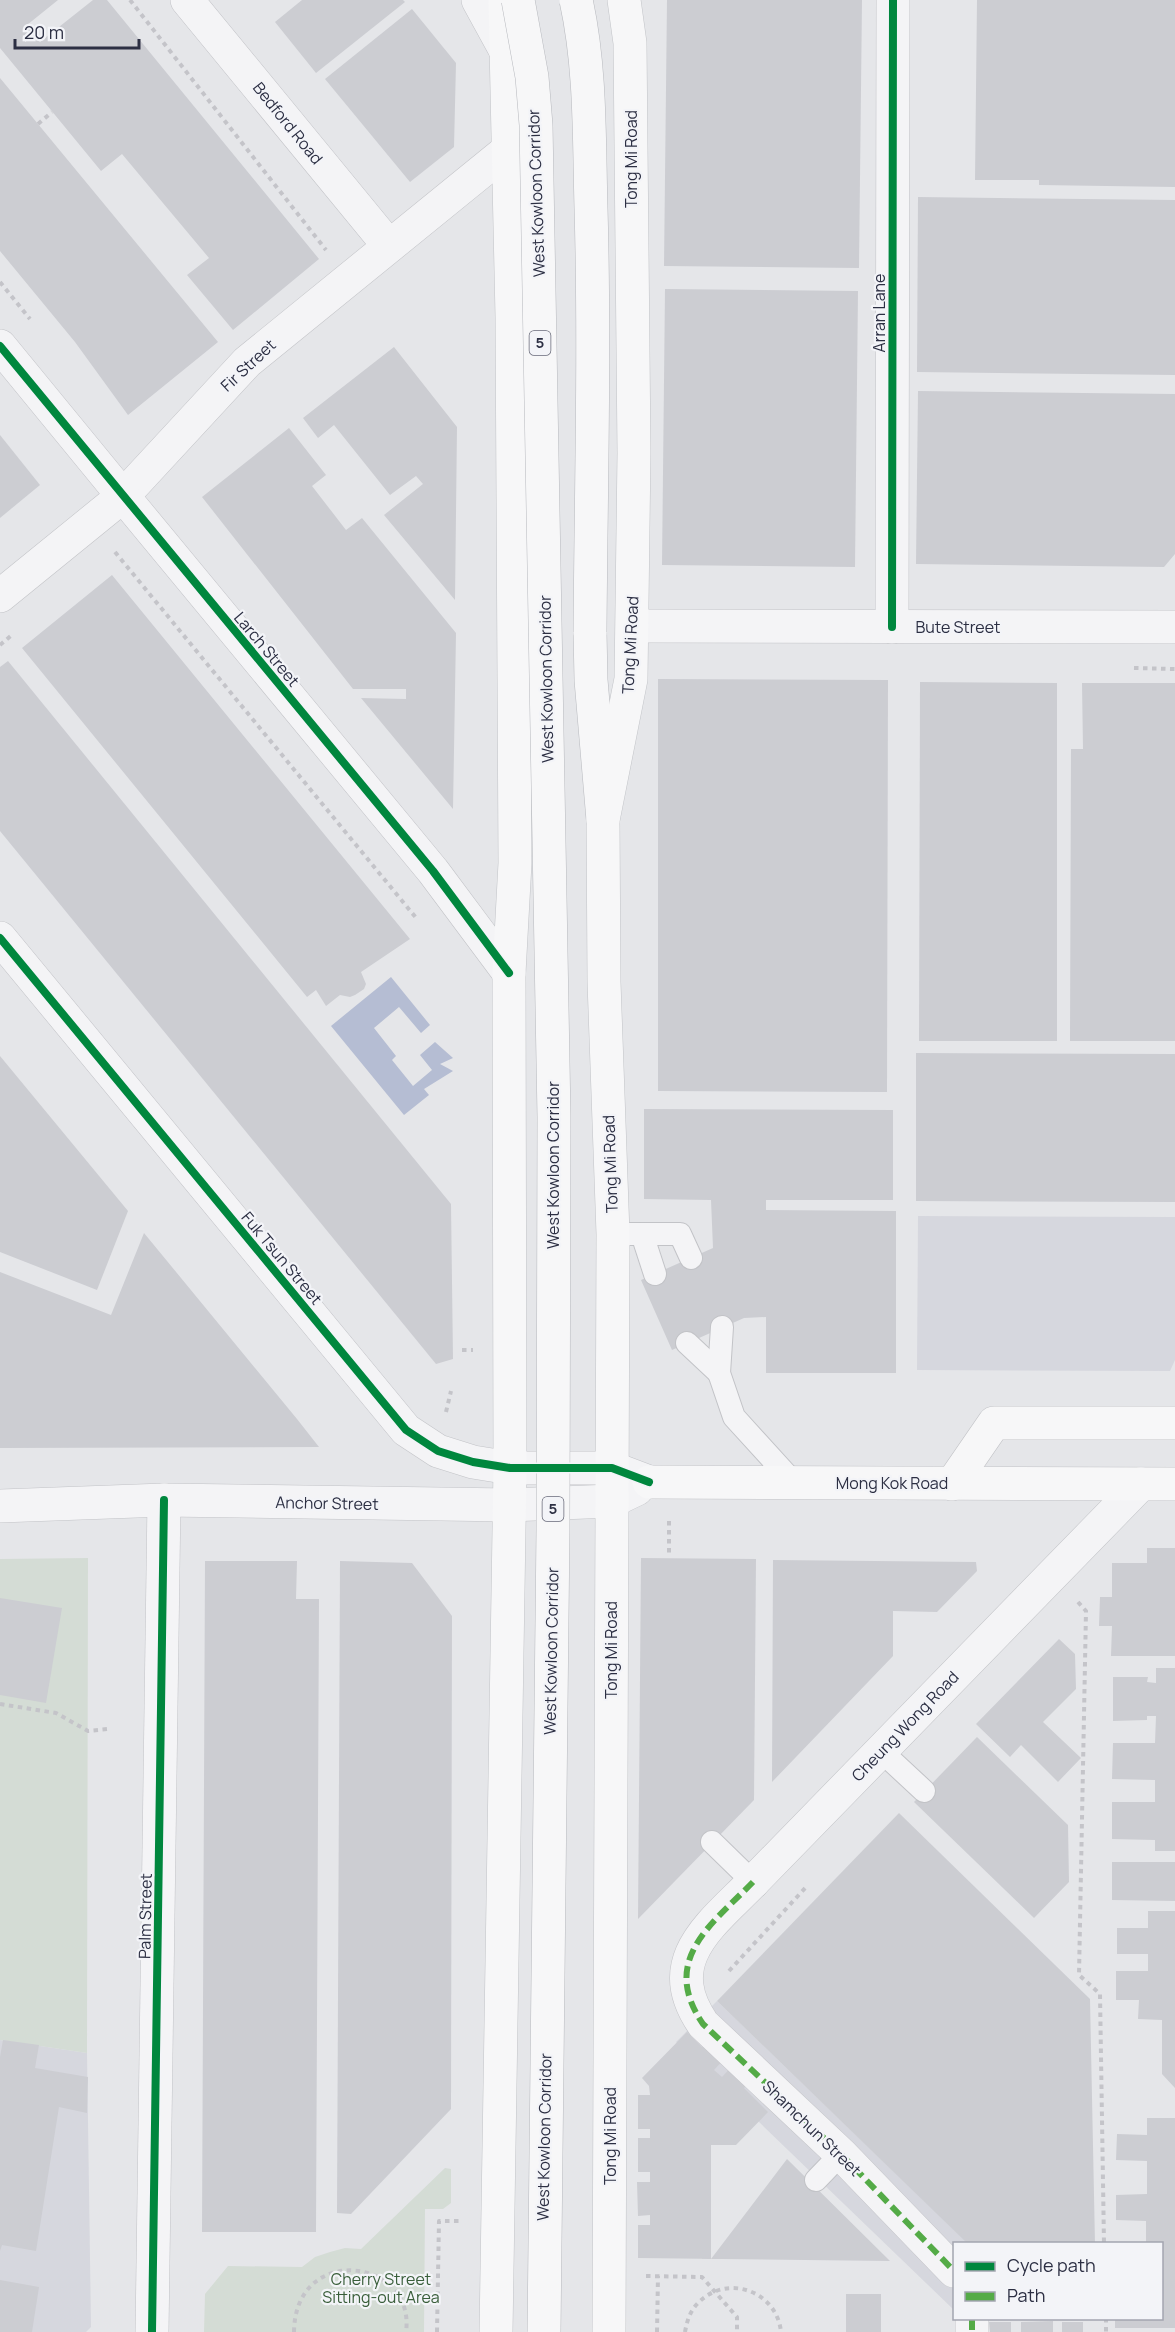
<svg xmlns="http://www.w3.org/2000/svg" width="1175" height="2332" font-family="Manrope,sans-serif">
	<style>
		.built { fill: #d6d7de }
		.green { fill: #d4dcd5 }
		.water { fill: #b5bdd3 }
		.building { fill: #cccdd2 }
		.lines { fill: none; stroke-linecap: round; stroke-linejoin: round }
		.service-casing { stroke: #c2c3c7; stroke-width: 24 }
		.pedestrian-casing { stroke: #c2c3c7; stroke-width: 34 }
		.minor-casing { stroke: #c2c3c7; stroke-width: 34 }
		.tertiary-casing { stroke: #c2c3c7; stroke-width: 34 }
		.secondary-casing { stroke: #c2c3c7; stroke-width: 34 }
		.primary-casing { stroke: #c1c3c7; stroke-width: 34 }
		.trunk-casing { stroke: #b7b9be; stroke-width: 34 }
		.path { stroke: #c4c4c9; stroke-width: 4; stroke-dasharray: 4.5 4.5; stroke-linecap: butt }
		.service { stroke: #f4f4f6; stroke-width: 22 }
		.pedestrian { stroke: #f4f4f6; stroke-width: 33 }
		.minor { stroke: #f4f4f6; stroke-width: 33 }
		.tertiary { stroke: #f4f4f6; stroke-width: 33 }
		.secondary { stroke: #f7f7f8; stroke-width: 33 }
		.primary { stroke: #f7f7f8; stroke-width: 33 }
		.trunk { stroke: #f7f7f8; stroke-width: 33 }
		.trunk-bridge-casing { stroke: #b7b9be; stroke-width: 34; stroke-linecap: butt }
		.path-bridge { stroke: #c4c4c9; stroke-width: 4; stroke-dasharray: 4.5 4.5; stroke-linecap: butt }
		.trunk-bridge { stroke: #f7f7f8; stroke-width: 33 }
		.quiet { stroke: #54ab47; stroke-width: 6; stroke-dasharray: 12 6; stroke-linecap: butt }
		.cycleway-casing { stroke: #f3f4f8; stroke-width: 11 }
		.cycleway { stroke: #00873e; stroke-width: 8 }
		.labels { text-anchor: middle; stroke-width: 4.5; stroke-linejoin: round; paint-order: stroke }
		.shield { fill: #f3f4f8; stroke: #686a79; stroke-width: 1.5 }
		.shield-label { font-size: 15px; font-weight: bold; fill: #2c2f43 }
		.street-label { font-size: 16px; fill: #2c2f43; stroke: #f3f4f8 }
		.park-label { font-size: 16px; fill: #395e3a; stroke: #f3f4f8 }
	</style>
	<rect width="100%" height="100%" fill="#e5e6e9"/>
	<g class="built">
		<polygon points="918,1216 1175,1217 1175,1360 1170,1371 917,1370"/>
		<polygon points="717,2001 968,2243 954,2244 954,2310 676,2042"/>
		<polygon points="0,2040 87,2053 91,2327 86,2332 0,2332"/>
	</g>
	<g class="green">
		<polygon points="88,1558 87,2053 0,2040 0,1559"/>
		<polygon points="445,2168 451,2169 451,2203 443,2209 425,2209 424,2332 204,2332 205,2294 228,2266 302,2267 315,2257 330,2252 345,2248 361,2249"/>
	</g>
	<polygon class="water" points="391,977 430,1025 421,1033 399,1007 374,1028 396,1056 392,1060 413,1086 432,1070 420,1055 435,1042 453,1058 440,1064 453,1071 424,1089 429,1095 404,1115 331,1026"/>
	<g class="building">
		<polygon points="0,0 58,0 27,25 40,42 93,0 107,0 319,259 233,330 187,275 209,258 122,154 101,171 0,48"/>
		<polygon points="302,0 403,0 405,2 316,73 275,22"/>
		<polygon points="667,0 862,0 859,268 664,266"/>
		<polygon points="977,0 1175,0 1175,187 1039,185 1039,180 975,180"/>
		<polygon points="412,9 456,63 454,147 410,182 325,79"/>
		<polygon points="0,78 218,342 128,415 75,342 0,251"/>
		<polygon points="918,197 1175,200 1175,375 917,372"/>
		<polygon points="665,289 858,291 855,567 662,565"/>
		<polygon points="394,347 457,427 455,600 384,515 423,484 416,476 390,495 334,425 318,438 303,418"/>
		<polygon points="918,391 1175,394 1175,554 1164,567 916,564"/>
		<polygon points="289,428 326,475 312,486 346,530 362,518 456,633 453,809 361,698 406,699 406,689 353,689 202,497"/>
		<polygon points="0,435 40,485 0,518"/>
		<polygon points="112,575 410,939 361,972 366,984 364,989 355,995 350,997 340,995 326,1006 316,990 307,997 22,648"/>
		<polygon points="8,661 451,1204 453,1359 436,1364 0,831 0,667"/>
		<polygon points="658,679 888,680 887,1092 658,1091"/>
		<polygon points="920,682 1057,683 1057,1041 919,1041"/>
		<polygon points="1082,683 1175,683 1175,1041 1070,1041 1071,749 1083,749"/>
		<polygon points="916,1053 1175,1054 1175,1202 916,1201"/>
		<polygon points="0,1056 128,1211 97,1290 0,1252"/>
		<polygon points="644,1109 893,1110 893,1200 766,1200 766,1210 896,1211 896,1373 766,1373 766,1317 744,1318 672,1350 641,1280 713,1248 711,1200 644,1199"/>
		<polygon points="144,1233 297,1419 319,1447 0,1448 0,1272 111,1315"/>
		<polygon points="1147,1548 1175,1548 1175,1656 1111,1656 1112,1626 1099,1626 1100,1597 1112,1597 1112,1563 1147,1563"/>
		<polygon points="641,1558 756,1559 754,1800 638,1919"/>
		<polygon points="773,1560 976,1562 977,1571 937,1612 893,1611 893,1656 772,1782"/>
		<polygon points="205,1561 297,1561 296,1599 319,1599 316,2232 202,2232"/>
		<polygon points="340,1561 412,1563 452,1616 451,2109 351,2214 337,2213"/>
		<polygon points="0,1598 62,1608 46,1703 0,1695"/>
		<polygon points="1059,1639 1075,1654 1076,1689 1043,1722 1081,1758 1058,1782 1021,1745 1010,1757 976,1724"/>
		<polygon points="1156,1668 1175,1668 1175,1851 1155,1851 1155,1840 1112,1839 1112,1802 1155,1802 1155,1780 1112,1779 1113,1743 1155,1743 1156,1716 1147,1716 1147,1720 1113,1721 1113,1677 1148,1677 1147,1682 1156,1683"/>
		<polygon points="977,1737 1068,1825 1069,1882 1034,1918 914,1802"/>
		<polygon points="899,1813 1090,1999 1095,2244 968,2244 717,2001"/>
		<polygon points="1112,1862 1175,1862 1175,1901 1112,1900"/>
		<polygon points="1148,1911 1175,1911 1175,2088 1162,2074 1162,2020 1138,2019 1139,2000 1116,2000 1116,1971 1148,1971 1148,1954 1117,1954 1117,1928 1148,1928"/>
		<polygon points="687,2032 702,2047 709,2040 727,2056 714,2070 722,2077 734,2064 751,2081 744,2088 768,2112 736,2145 711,2145 711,2259 787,2159 890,2261 638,2258 638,2225 650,2225 650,2215 638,2216 637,2182 650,2182 650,2172 638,2172 638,2138 650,2138 650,2129 638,2129 638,2095 650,2095 649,2086 642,2078"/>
		<polygon points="3,2040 39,2045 35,2068 88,2077 87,2113 59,2107 36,2251 2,2245 0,2251 0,2057"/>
		<polygon points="1147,2118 1175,2118 1175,2328 1115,2328 1115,2319 1162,2318 1162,2244 1146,2244 1146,2221 1116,2220 1116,2195 1147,2194 1147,2161 1116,2160 1117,2134 1147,2135"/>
		<polygon points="0,2280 39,2287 32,2332 0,2332"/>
		<rect x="846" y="2294" width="35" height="38"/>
		<polygon points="1053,2321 1053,2332 1021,2332 1021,2322"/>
		<polygon points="989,2322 1011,2322 1011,2332 990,2332"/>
		<rect x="1062" y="2322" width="21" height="10"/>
	</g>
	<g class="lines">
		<g class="service-casing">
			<g id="service">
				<polyline points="613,1234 680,1234 691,1258"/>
				<polyline points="642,1234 655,1274"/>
				<polyline points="722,1327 719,1373 734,1417 794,1483"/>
				<polyline points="687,1343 719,1373"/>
				<polyline points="881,1751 924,1791"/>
				<polyline points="712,1842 753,1882"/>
				<polyline points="816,2180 841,2154"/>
			</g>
		</g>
		<g class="pedestrian-casing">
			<g id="pedestrian">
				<path d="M753 1882C712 1924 659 1960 703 2024L841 2154 954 2271"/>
				<polyline points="972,2318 972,2332"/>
			</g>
		</g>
		<g class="minor-casing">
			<g id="minor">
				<polyline points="187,0 389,246"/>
				<polyline points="478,0 507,53"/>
				<polyline points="0,346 123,496 247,362 509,149"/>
				<polyline points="892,627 893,0"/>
				<polyline points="753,1882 1141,1484"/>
			</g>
		</g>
		<g class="tertiary-casing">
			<g id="tertiary">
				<polyline points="0,596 123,496 433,871 509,973"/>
				<polyline points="633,626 1175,627"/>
				<polyline points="0,938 406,1430 438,1451 473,1462 510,1468 612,1468 649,1482"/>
				<polyline points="0,1506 164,1500 509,1505 612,1501 637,1489"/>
				<polyline points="152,2332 164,1500"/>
			</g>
		</g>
		<g class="secondary-casing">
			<g id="secondary">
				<polyline points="649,1482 1175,1484"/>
				<polyline points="952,1484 994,1423 1175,1423"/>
			</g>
		</g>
		<g class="primary-casing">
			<g id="primary">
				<polyline points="496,2332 510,1468 509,973 515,863 512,317 505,0"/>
				<polyline points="609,2332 613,1234 604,982 603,820 631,679 634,453 630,43 624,0"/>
			</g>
		</g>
		<g class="trunk-casing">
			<polyline id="trunk" points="590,632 591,680 603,820"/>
		</g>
		<g class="path">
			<polyline points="130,0 326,250"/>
			<polyline points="38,124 52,112"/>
			<polyline points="0,282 30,319"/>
			<polyline points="115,552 417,919"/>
			<polyline points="0,645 13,634"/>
			<polyline points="1134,668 1175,669"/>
			<polyline points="462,1350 473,1350"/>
			<polyline points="446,1412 451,1391"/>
			<polyline points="669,1521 669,1554"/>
			<polyline points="1078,1602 1086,1611 1079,1975 1100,1994 1104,2244"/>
			<polyline points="0,1704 56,1713 88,1731 108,1729"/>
			<polyline points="729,1971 807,1886"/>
			<polyline points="646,2276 702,2277 737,2317 737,2332"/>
			<polyline points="1106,2318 1106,2332"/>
			<path d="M294 2332C295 2242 416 2258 406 2332"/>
			<polyline points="437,2332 439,2221 459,2221"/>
			<polyline points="657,2332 658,2276"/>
		</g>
		<use href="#service" class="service"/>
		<use href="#pedestrian" class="pedestrian"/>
		<use href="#minor" class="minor"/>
		<use href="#tertiary" class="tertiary"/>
		<use href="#secondary" class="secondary"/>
		<use href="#primary" class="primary"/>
		<use href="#trunk" class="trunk"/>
		<g class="trunk-bridge-casing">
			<g id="trunk-bridge">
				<polyline points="518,0 532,77 536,125 554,1117 553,1530 544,2332"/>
				<path d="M576 0C591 68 589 139 591 208 595 349 591 491 590 632"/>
			</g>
		</g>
		<path class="path-bridge" d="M685 2332C687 2321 690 2311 698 2303 727 2273 777 2291 781 2332"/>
		<use href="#trunk-bridge" class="trunk-bridge"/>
		<g class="quiet">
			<path d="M753 1882C712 1924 659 1960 703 2024L841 2154 954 2271"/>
			<polyline points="972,2318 972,2332"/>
		</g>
		<g class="cycleway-casing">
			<g id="cycleway">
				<polyline points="0,346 433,871 509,973"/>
				<polyline points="892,627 893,0"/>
				<polyline points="0,938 406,1430 438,1451 473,1462 510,1468 612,1468 649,1482"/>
				<polyline points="152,2332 164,1500"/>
			</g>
		</g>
		<use href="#cycleway" class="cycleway"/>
	</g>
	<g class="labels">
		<g class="shield">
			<rect x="529.5" y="331" width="21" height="24" rx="4.5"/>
			<rect x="542.5" y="1497" width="21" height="24" rx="4.5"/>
		</g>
		<g class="shield-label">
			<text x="540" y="348">5</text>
			<text x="553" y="1514">5</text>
		</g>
		<g class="street-label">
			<text transform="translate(288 123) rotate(51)" y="6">Bedford Road</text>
			<text transform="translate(631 159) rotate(-90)" y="6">Tong Mi Road</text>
			<text transform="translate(536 193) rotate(-92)" y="6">West Kowloon Corridor</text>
			<text transform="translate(879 313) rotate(-90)" y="6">Arran Lane</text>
			<text transform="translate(248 365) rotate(-43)" y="6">Fir Street</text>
			<text x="958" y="633">Bute Street</text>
			<text transform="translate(630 645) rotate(-87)" y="6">Tong Mi Road</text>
			<text transform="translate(267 649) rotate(50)" y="6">Larch Street</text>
			<text transform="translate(546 679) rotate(-91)" y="6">West Kowloon Corridor</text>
			<text transform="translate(610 1164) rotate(-92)" y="6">Tong Mi Road</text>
			<text transform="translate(553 1165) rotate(-90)" y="6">West Kowloon Corridor</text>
			<text transform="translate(282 1258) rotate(50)" y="6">Fuk Tsun Street</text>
			<text x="892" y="1489">Mong Kok Road</text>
			<text transform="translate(327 1503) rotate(1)" y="6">Anchor Street</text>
			<text transform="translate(611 1650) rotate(-90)" y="6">Tong Mi Road</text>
			<text transform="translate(551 1651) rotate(-89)" y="6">West Kowloon Corridor</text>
			<text transform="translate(905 1726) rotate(-46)" y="6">Cheung Wong Road</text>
			<text transform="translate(145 1916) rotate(-89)" y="6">Palm Street</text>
			<text transform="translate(812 2128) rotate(44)" y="6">Shamchun Street</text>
			<text transform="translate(610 2136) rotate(-90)" y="6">Tong Mi Road</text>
			<text transform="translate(544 2137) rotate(-89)" y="6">West Kowloon Corridor</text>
		</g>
		<g class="park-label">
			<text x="381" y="2285">Cherry Street<tspan x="381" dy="18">Sitting-out Area</tspan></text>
		</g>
	</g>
	<rect x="953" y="2242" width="210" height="78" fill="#f3f4f8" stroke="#a3a5b0" stroke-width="1.5"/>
	<rect x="965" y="2262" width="30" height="9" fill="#00873e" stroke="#a3a5b0" stroke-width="1.5"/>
	<text x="1007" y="2272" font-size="18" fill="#2c2f43">Cycle path</text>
	<rect x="965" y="2292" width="30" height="9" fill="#54ab47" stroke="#a3a5b0" stroke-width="1.5"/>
	<text x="1007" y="2302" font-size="18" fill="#2c2f43">Path</text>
	<path d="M15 39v9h124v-9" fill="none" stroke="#2c2f43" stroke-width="3"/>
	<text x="24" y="39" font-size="18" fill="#2c2f43" stroke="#f3f4f8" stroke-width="4.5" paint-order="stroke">20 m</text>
</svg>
